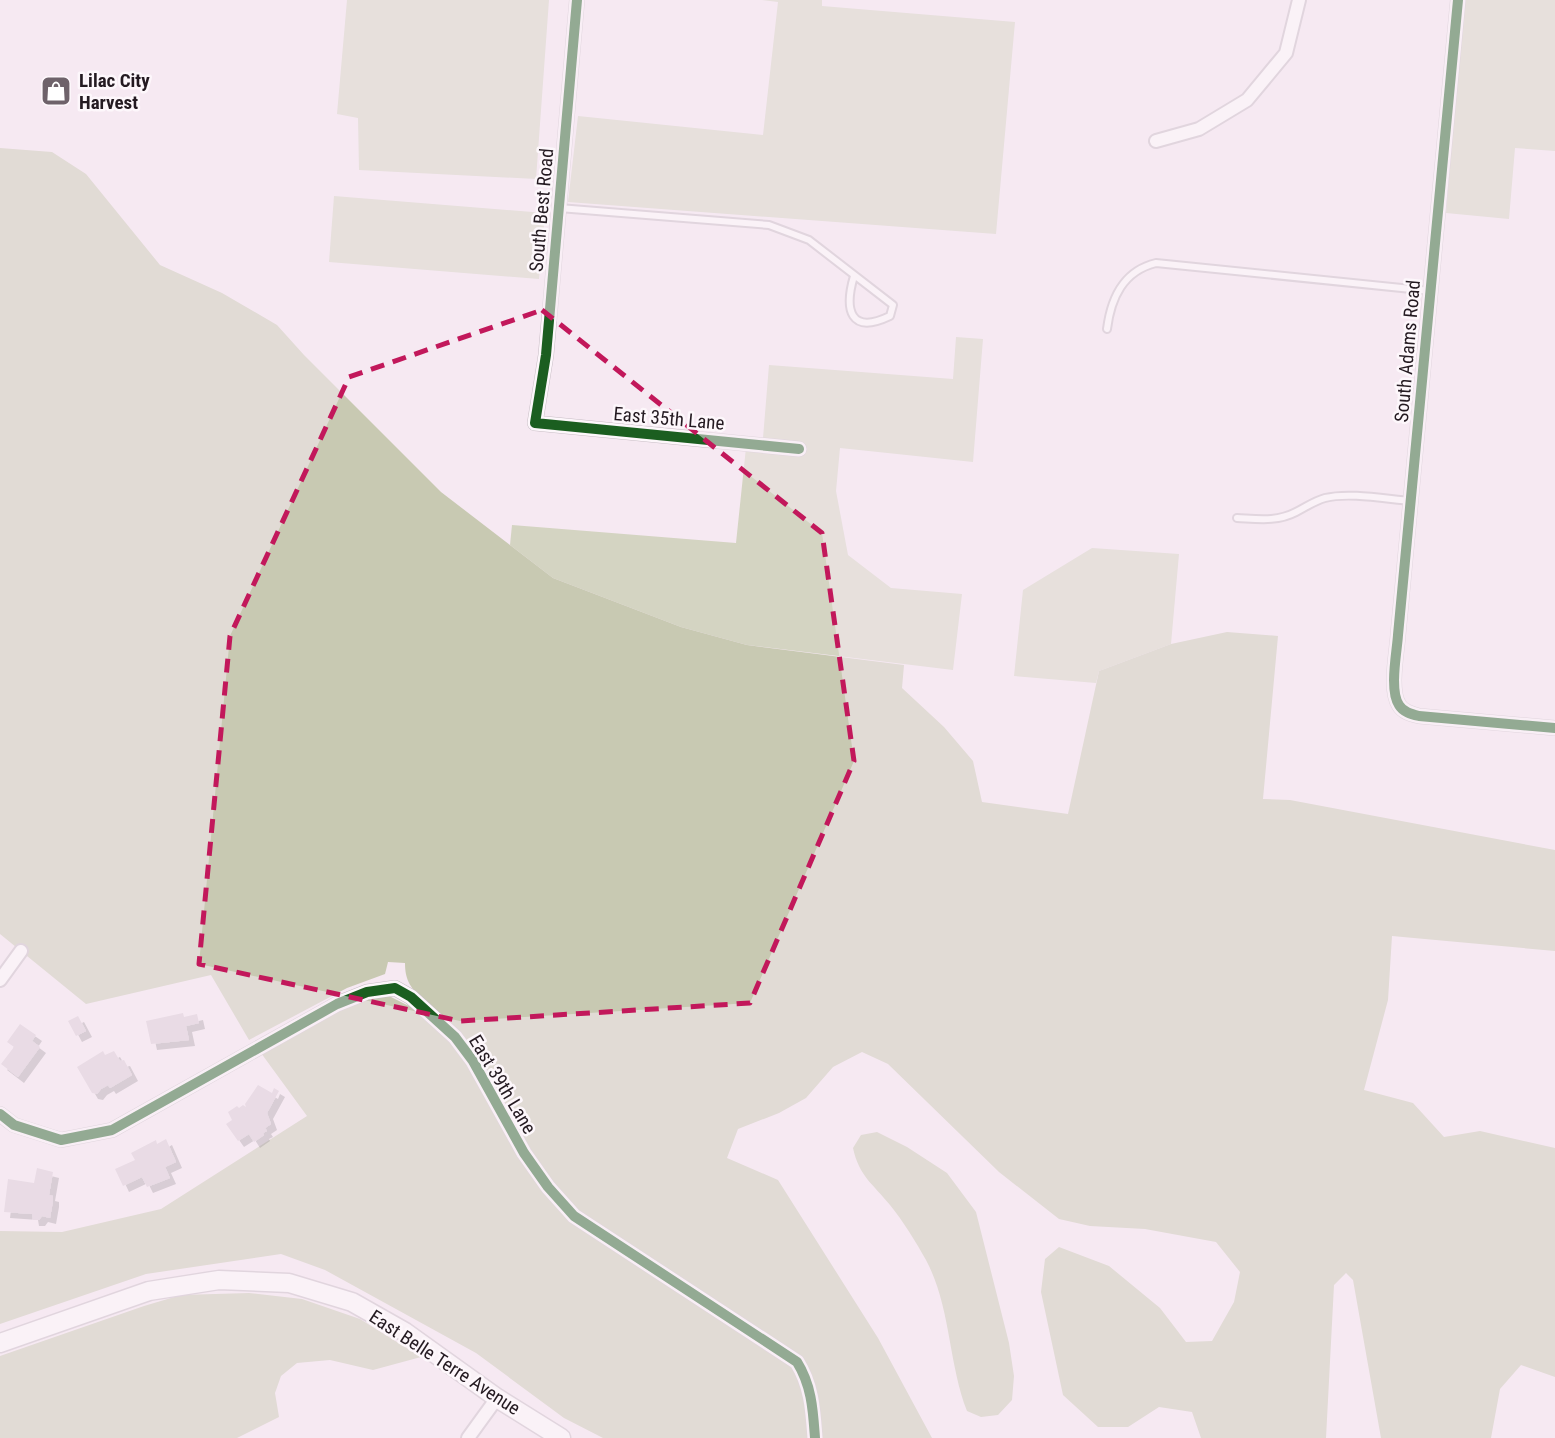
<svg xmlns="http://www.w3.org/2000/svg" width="1555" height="1438" font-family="'Roboto Condensed',sans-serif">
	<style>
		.green { fill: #d4d4c2 }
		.forest { fill: #c8c9b2 }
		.building { fill: #d9cbd5; filter: url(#shadow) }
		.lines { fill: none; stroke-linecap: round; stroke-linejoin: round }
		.lane-casing { stroke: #c8bdc5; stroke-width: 10 }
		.street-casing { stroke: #c8bdc5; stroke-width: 16 }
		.secondary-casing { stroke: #c8bdc5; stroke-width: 21 }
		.lane { stroke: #fefcfd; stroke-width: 6 }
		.street { stroke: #fefcfd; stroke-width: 12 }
		.secondary { stroke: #fefcfd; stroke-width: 18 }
		.cycleway-casing { stroke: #fdf7fb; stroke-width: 15 }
		.cycleway { stroke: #1b5e20; stroke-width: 10 }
		.marked { fill: none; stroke: #c2185b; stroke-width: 5; stroke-dasharray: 14 9; stroke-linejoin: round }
		.labels { text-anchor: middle; stroke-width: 5; stroke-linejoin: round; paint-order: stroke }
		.poi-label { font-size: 19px; font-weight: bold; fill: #241a21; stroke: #fdf7fb; text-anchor: start }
		.street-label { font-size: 19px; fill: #241a21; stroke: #fdf7fb }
	</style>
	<defs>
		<filter id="shadow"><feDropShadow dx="6" dy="6" stdDeviation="0" flood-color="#0004"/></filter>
	</defs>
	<rect width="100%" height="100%" fill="#f6e9f2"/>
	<g class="green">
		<polygon points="347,0 549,0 536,179 359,170 358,118 337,114"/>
		<polygon points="762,0 822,0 822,6 1015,22 996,234 568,202 578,116 763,135 778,2"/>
		<polygon points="1464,0 1555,0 1555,151 1515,148 1509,219 1446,213"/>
		<polygon points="334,196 545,213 539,279 329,262"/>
		<polygon points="956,337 983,339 973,462 840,448 836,491 848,555 891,588 962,594 953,670 747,645 681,627 553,578 510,545 512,525 736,543 747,438 763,438 769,365 953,379"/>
		<polygon points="1092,548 1179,554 1171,644 1099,671 1096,683 1014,676 1023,590"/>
	</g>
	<g class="forest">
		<path d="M0 148 52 152 86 174 160 265 222 293 277 325 304 355 441 492 553 578 681 627 747 645 904 665 902 688 944 727 973 761 982 802 1068 814 1099 671 1171 644 1227 632 1278 636 1263 799 1290 800 1555 850V951L1392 936 1388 1000 1364 1090 1413 1103 1444 1137 1480 1131 1555 1148V1377L1521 1365 1500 1389 1491 1438H1381L1353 1280 1346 1273 1334 1285 1326 1438H1201L1192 1412 1159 1407 1128 1427H1098L1063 1395 1041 1292 1045 1259 1059 1247 1109 1266 1160 1308 1186 1342 1212 1341 1234 1302 1240 1272 1216 1242 1145 1229 1090 1226 1059 1219 999 1172 888 1064 862 1052 833 1067 806 1098 779 1113 738 1129 727 1158 778 1180 878 1338 932 1438H603L564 1418 476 1353 325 1270 281 1254 146 1274 0 1324V1231L62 1232 161 1209 307 1116 261 1053 365 997 387 995 415 1009 425 1001C411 989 405 981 405 963L388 962 385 974 347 988 249 1040 211 975 86 1004 0 934Z"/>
		<path d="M877 1132 907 1147 947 1173 976 1212 1009 1343 1014 1376 1012 1400 998 1415 981 1417 967 1411C948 1362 951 1307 926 1260 916 1242 903 1221 890 1205 873 1184 859 1176 853 1148L861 1135Z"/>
		<polygon points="249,1293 302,1299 360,1319 421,1357 373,1370 330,1360 297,1363 281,1376 275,1393 279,1417 237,1438 0,1438 0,1356 144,1306 181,1295"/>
	</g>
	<g class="building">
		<polygon points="183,1013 184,1017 197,1014 199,1023 186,1026 189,1040 151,1044 146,1021"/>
		<polygon points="78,1016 86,1031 76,1036 68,1021"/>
		<polygon points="20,1024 36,1035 32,1041 40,1047 18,1077 1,1064 14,1047 7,1042"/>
		<polygon points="103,1051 105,1055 114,1051 120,1061 124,1060 132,1075 110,1088 108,1085 101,1089 97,1094 92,1093 77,1067"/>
		<polygon points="258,1085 272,1093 274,1088 279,1091 267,1113 271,1124 265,1128 267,1131 263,1133 264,1135 254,1142 249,1134 238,1141 226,1124 232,1120 228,1112 237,1106 239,1108 243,1105 246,1107 245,1104"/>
		<polygon points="166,1139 176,1162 165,1167 170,1178 147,1187 142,1177 123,1186 115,1169 135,1160 131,1153 156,1140 157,1144"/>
		<polygon points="37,1168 53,1172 49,1195 53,1196 53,1201 50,1218 42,1216 39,1220 33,1220 32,1214 4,1212 8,1179 34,1183"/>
	</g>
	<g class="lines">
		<g class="lane-casing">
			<g id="lane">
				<path d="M559 208 769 225 809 240 893 305 890 316C850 335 844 310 854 276"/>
				<path d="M1107 329C1111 298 1123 271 1156 263L1431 291"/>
				<path d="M1237 518C1258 519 1277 522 1296 512 1306 507 1314 501 1325 498 1349 492 1386 499 1411 501"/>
			</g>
		</g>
		<g class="street-casing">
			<g id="street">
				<polyline points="577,0 546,355 535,423 799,449"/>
				<path d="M1458 0 1398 635C1397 652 1389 690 1399 705 1403 712 1411 714 1419 716L1555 728"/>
				<polyline points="1156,141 1199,129 1247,100 1286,53 1299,0"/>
				<polyline points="0,980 21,951"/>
				<path d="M0 1114 14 1125 61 1140 112 1130 337 1004 367 992 395 988 411 997 455 1037 473 1061 524 1153 548 1187 574 1216 797 1362C812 1386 813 1411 815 1438"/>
				<polyline points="468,1438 497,1398"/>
			</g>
		</g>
		<g class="secondary-casing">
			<polyline id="secondary" points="0,1343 149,1291 219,1280 289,1283 352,1302 405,1332 497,1398 561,1438"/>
		</g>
		<use href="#lane" class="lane"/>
		<use href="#street" class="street"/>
		<use href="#secondary" class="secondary"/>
		<g class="cycleway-casing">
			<g id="cycleway">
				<polyline points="577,0 546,355 535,423 799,449"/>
				<path d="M1458 0 1398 635C1397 652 1389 690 1399 705 1403 712 1411 714 1419 716L1555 728"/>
				<path d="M0 1114 14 1125 61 1140 112 1130 337 1004 367 992 395 988 411 997 455 1037 473 1061 524 1153 548 1187 574 1216 797 1362C812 1386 813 1411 815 1438"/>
			</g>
		</g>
		<use href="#cycleway" class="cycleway"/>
	</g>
	<path d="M0 0H1555V1438H0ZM542 310 822 533 854 761 750 1003 460 1021 199 964 230 636 349 377Z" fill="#f6e9f2" fill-opacity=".55" fill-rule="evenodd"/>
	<path class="marked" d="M542 310 822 533 854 761 750 1003 460 1021 199 964 230 636 349 377Z"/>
	<defs>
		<g id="shop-square" transform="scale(1.575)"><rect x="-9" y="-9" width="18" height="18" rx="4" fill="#6e626a" stroke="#fdf7fb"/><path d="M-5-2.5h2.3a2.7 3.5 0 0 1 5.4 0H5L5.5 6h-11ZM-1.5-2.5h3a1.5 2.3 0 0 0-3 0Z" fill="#fff"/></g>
	</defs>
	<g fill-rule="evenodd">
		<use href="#shop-square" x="56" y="91"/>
	</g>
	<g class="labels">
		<g class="poi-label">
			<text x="79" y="87">Lilac City<tspan x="79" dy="22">Harvest</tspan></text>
		</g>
		<g class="street-label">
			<text transform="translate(541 210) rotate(-85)" y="7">South Best Road</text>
			<text transform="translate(1407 351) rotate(-85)" y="7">South Adams Road</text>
			<text transform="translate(669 418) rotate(5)" y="7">East 35th Lane</text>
			<text transform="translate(503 1084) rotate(59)" y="7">East 39th Lane</text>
			<text transform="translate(445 1362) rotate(33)" y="7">East Belle Terre Avenue</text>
		</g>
	</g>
</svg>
